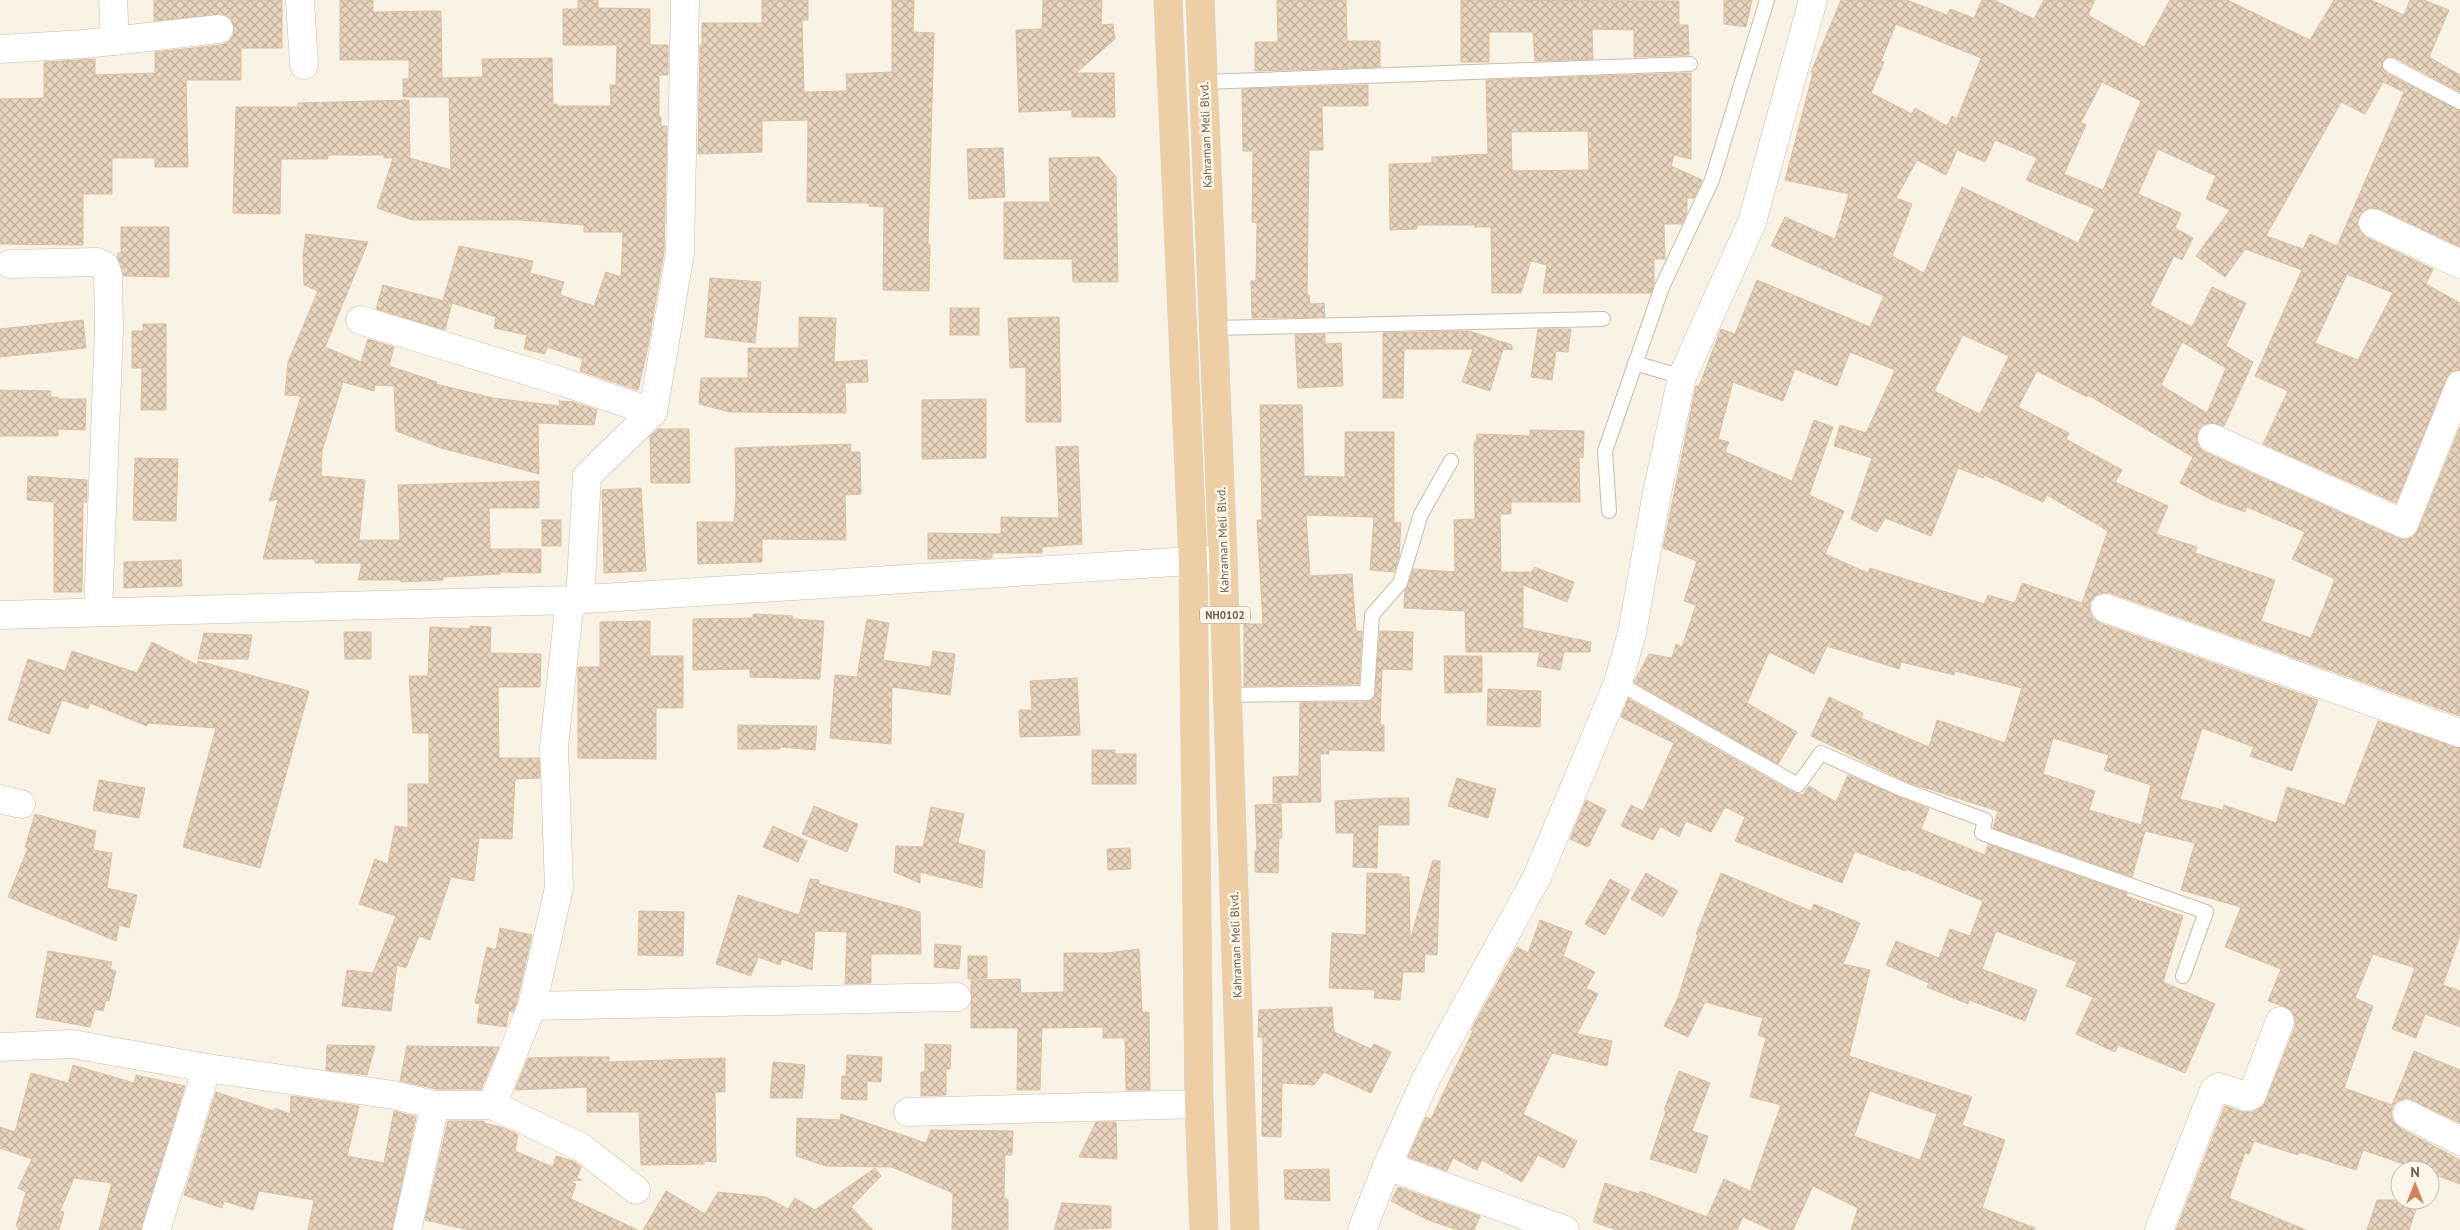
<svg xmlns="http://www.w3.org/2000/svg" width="2460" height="1230" font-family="'PT Sans',sans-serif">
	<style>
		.building { fill: url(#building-cross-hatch); stroke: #dbbfa2; fill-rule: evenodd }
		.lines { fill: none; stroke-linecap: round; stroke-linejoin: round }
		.service-casing { stroke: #c8bcac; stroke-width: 16 }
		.minor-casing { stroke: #c8bcac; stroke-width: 29 }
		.trunk-casing { stroke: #d6d2cd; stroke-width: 29 }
		.service { stroke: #fff; stroke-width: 14 }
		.minor { stroke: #fff; stroke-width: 28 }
		.trunk { stroke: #eecea4; stroke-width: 28 }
		.labels { text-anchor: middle; stroke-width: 5; stroke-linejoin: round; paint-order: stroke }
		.shield { fill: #fcf7ea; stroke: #998b7c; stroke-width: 1 }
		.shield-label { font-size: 11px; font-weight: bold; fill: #6e5d4d }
		.street-label { font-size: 12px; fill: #6e5d4d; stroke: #fcf7ea }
	</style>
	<defs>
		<pattern id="building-cross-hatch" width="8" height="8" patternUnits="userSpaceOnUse" patternTransform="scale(1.25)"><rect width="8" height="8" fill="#e8d4be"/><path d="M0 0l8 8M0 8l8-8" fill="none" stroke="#c0af9d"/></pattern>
	</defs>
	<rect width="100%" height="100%" fill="#f9f3e5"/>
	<g class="building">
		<polygon points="154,0 282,0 282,48 241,48 241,80 186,80 188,167 155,167 155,158 112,158 112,194 83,194 83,245 0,244 0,99 44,98 44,62 95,59 95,75 155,73 155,52 221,45 228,42 233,36 234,27 231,19 225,15 154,21"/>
		<polygon points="340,0 373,0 373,12 441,11 442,78 483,77 482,59 552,58 553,104 557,104 557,106 611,106 610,85 616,85 617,45 563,45 563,9 578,9 578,0 598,0 598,8 650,9 650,45 668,45 668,75 659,75 659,117 661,117 661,126 667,126 664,252 647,351 638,390 580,371 583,359 547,347 545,354 524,349 527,335 494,328 496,317 443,300 459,246 533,261 530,273 564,282 560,295 594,306 606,272 621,277 623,232 584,232 584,225 520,220 412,220 377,208 393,158 384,158 384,155 328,155 328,159 281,159 280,214 233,213 236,107 298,107 298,103 409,100 410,158 451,170 449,97 403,97 403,79 409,79 409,60 340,60"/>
		<polygon points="762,0 808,0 808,20 802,20 804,92 847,91 846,74 892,72 892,0 914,0 913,32 934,33 928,245 930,245 929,291 883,290 884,207 869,206 869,203 807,202 808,120 762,121 762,152 698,154 700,45 702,45 702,23 762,23"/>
		<polygon points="1043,0 1102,0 1101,25 1113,24 1115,39 1076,73 1114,73 1115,117 1072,117 1072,110 1019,112 1016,30 1042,29"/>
		<polygon points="1277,0 1346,0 1347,41 1380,41 1380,67 1255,71 1255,42 1278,42"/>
		<polygon points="1461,0 1679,1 1679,25 1688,25 1689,55 1634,57 1634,30 1592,29 1593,59 1535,61 1533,32 1489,32 1489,62 1461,62"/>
		<polygon points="1724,0 1752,0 1746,27 1724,24"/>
		<path d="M1841 0H1906L1947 15 1950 9 1974 18 1982 0H1994L2034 19 2044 0H2095L2088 15 2144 47 2170 0H2227L2310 40 2334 0H2371L2404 15 2410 0H2424L2449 10 2429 57 2460 75V92L2394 57 2385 58 2381 66 2386 73 2460 111V247L2379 209 2371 208 2364 210 2359 217 2357 224 2360 231 2366 237 2433 269 2426 284 2460 303V370L2451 372 2446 379 2396 503 2263 444 2288 391 2255 376 2302 270 2245 249 2225 277 2196 256 2230 210 2206 199 2216 176 2158 149 2138 194 2181 213 2175 228 2193 238 2182 260 2174 256 2150 305 2192 327 2212 287 2246 303 2226 346 2253 362 2224 426 2210 423 2203 425 2198 431 2197 440 2199 447 2205 452 2398 538 2405 540 2413 537 2418 530 2460 427V716L2110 593H2103L2095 596 2090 602V610L2093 618 2100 623 2318 700 2292 771 2250 756 2254 747 2202 728 2180 799 2223 810 2224 805 2276 823 2287 787 2345 805 2378 721 2460 748V935L2443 985 2460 991V1027L2425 1014 2416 1038 2392 1029 2415 968 2373 954 2355 998 2373 1006 2344 1088 2392 1105 2414 1051 2460 1070V1123L2407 1098 2398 1101 2393 1106 2391 1114 2394 1122 2400 1128 2460 1160V1184L2430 1173V1170H2421L2363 1150 2356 1170 2299 1152 2298 1155 2254 1141 2249 1154 2245 1153 2229 1198 2306 1230H2176L2225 1106 2242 1112H2253L2263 1106 2295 1027V1019L2292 1012 2286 1007 2268 1001 2281 969 2225 947 2241 907 2181 890 2195 843 2145 831 2132 877 1993 828 1998 811 1907 782 1811 736 1829 697 1863 713 1861 718 1929 747 1937 720 2005 743 2022 688 1955 671 1954 675 1901 662 1899 669 1827 646 1814 674 1769 652 1747 703 1797 732 1778 764 1634 682 1649 654 1672 658 1676 644 1682 647 1696 605 1684 601 1697 561 1663 548 1696 386H1699L1721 329 1735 334 1757 280 1870 327 1884 296 1771 246 1785 217 1835 239 1849 194 1785 180 1813 73 1811 72ZM1896 24 1981 58 1957 119 1952 116 1947 126 1915 108 1912 114 1871 93 1884 62 1881 61ZM2102 82 2141 101 2103 190 2064 174 2086 125 2081 122ZM2383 82 2404 92 2337 246 2310 234 2303 249 2266 236 2341 102 2365 114ZM1995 140 2037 158 2026 180 2095 209 2078 243 1962 187 1924 273 1892 256 1912 204 1896 198 1917 160 1946 175 1957 150 1985 162ZM2347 274 2393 293 2358 360 2315 343ZM1963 335 2009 356 1980 414 1934 391ZM2182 342 2226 368 2207 413 2161 385ZM1850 352 1895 370 1866 433 1840 425 1834 446 1872 458 1851 519 1877 532 1885 518 1931 536 1958 468 1983 478 1984 475 2043 502 2047 495 2108 531 2082 603 2022 583 2015 603 1988 595 1984 604 1870 568 1868 573 1825 554 1844 511 1809 495 1833 427 1814 420 1792 481 1725 452 1729 442 1718 439 1733 382 1783 401 1795 369 1837 386ZM2037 371 2087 397 2088 395 2193 457 2180 483 2210 499 2245 512 2247 507 2305 532 2292 559 2335 579 2311 638 2261 621 2275 580 2195 553 2197 547 2156 534 2168 506 2115 482 2122 470 2066 439 2069 433 2018 407ZM2053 738 2109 755 2104 770 2151 785 2141 825 2089 810 2095 791 2043 774Z"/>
		<path d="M1691 73V159L1674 155 1671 166 1702 180 1694 198H1687V213L1682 224H1664L1665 259H1654V284L1651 293H1543L1547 265 1531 261 1521 293H1492L1491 227H1475V225H1417V229L1390 230 1389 164 1432 163V157L1488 154 1486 80ZM1588 131 1589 170 1512 171 1511 132Z"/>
		<polygon points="1368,85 1368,106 1322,106 1323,150 1309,150 1307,295 1309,295 1310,304 1324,303 1325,317 1252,318 1251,281 1256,281 1257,223 1252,222 1253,151 1243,151 1242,89"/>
		<polygon points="1003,148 1005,197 969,199 967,149"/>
		<polygon points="1099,157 1116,177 1118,282 1073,282 1072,259 1004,259 1004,202 1050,202 1049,158"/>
		<polygon points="121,227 169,227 169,277 124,276 117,258 118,253 121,253"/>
		<polygon points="306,234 368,242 325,347 361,362 368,339 394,347 389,366 437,382 436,384 493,398 560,406 559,401 573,402 597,410 594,425 538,423 539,474 441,448 396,431 394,386 375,385 374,391 343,382 322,451 321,476 365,480 359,540 400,540 398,485 539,481 539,508 489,508 490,549 541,549 541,573 500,572 500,574 443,577 443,580 401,582 401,580 358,580 362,563 315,563 315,559 263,559 278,499 269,501 301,396 285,395 288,362 318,291 304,285 303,256"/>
		<polygon points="710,278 761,282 755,343 705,337"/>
		<polygon points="383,285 452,303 445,330 376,309"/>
		<rect x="950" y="308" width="29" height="27"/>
		<polygon points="799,317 836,318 834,362 867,360 868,382 845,383 846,413 730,412 699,404 701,378 748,378 748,348 799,348"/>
		<polygon points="1059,317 1061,422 1026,422 1026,367 1010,368 1008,318"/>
		<polygon points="83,320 86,348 0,357 0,329"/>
		<polygon points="143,324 166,324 166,410 141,410 142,368 132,368 132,331 143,331"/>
		<polygon points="1538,329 1571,329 1568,352 1556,351 1552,380 1531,377"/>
		<polygon points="1469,331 1512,345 1512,350 1503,349 1490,391 1462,382 1473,349 1404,349 1403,398 1383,398 1383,333"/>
		<polygon points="1325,334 1325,344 1341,343 1343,386 1298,388 1295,335"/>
		<polygon points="0,390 51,391 50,397 58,397 58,399 86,399 85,430 58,429 58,436 0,436"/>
		<polygon points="986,399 986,458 922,459 922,400"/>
		<polygon points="1260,405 1302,405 1304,476 1345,477 1345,432 1394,432 1394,522 1401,523 1399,557 1394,572 1370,570 1374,517 1306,515 1310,576 1352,574 1356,631 1362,631 1359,684 1244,686 1244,624 1263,624 1257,520 1262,520"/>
		<polygon points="658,429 689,429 690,483 651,483 650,436"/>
		<polygon points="1530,430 1584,431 1583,458 1579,457 1580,502 1511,502 1511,514 1500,514 1501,572 1532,572 1534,567 1574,582 1567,602 1523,585 1523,628 1591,642 1590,652 1564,652 1560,670 1537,666 1540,652 1466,652 1465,611 1404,608 1405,591 1413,569 1455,572 1454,520 1475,519 1474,442 1476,443 1477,434 1530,436"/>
		<polygon points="851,444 850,452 860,452 861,494 845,495 846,540 762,539 762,562 698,564 697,522 734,522 736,495 735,448"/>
		<polygon points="1078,446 1082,544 1042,547 1042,553 992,553 992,558 928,559 928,533 1001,534 1001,517 1059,518 1056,447"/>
		<polygon points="135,458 178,459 176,521 133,520"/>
		<polygon points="28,476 87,480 87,502 83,502 82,592 54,592 54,502 27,500"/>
		<polygon points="641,488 646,571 604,573 602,490"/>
		<rect x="542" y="520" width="19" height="26"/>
		<polygon points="181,560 182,586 124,588 124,562"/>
		<polygon points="753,614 793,616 792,619 824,621 820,679 750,677 750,669 693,670 693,619 753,618"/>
		<polygon points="867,619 889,623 883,660 931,667 933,651 955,654 950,695 892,687 891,744 830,738 835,675 857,677"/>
		<polygon points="650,621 650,656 683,656 683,708 656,708 656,759 578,758 578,667 600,667 600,622"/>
		<polygon points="470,626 491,627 490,653 541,654 540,687 498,687 499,758 539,758 540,778 515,779 512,839 479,838 474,881 451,877 430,940 419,936 406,968 397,965 391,1011 342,1006 347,970 373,973 396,916 359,904 375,859 388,864 395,826 408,828 408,784 429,784 429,733 413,733 409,676 428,676 430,627 470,629"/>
		<polygon points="1380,631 1413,632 1412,670 1382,669 1380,725 1384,725 1384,751 1329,750 1329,754 1320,754 1321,802 1273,803 1273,777 1299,776 1300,703 1367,702 1374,698"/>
		<polygon points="344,632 371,632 371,659 345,659"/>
		<polygon points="204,633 252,635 248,659 198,659"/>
		<polygon points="152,642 197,665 198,661 309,691 260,868 183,847 216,728 148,723 147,726 90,703 88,709 62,700 49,734 8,720 28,659 65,671 72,651 137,673"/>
		<polygon points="1444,656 1482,656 1482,692 1445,693"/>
		<polygon points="1077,678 1080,735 1020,737 1019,710 1032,710 1030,681"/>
		<polygon points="1488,689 1541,691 1540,727 1487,725"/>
		<polygon points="1628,699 1794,793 1803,795 1809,786 1836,802 1848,775 1929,809 1921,829 1985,855 1988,844 2127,893 2126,896 2183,916 2163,982 2215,1004 2185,1073 2118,1045 2115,1052 2076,1034 2093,997 2066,986 2077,962 1996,931 1982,969 2037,990 2025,1021 1969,1000 1968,1004 1927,987 1929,983 1886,965 1896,941 1939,958 1950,929 1970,936 1983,901 1906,869 1905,871 1855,851 1842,883 1735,841 1745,817 1725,807 1711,832 1686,821 1679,837 1660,826 1653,840 1621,826 1631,805 1643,811 1674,743 1621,717"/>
		<polygon points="738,725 817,726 815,750 780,747 780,749 738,749"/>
		<polygon points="1092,750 1115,750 1115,754 1136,754 1136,784 1092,784"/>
		<polygon points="1457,778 1496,789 1488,818 1448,806"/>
		<polygon points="99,780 145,788 139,818 93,810"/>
		<polygon points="1387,798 1409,798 1409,825 1378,825 1377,868 1353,867 1354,833 1336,833 1335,801"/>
		<polygon points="1586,800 1606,810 1588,847 1570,839"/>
		<polygon points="1281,804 1282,838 1279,838 1278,873 1255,872 1255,851 1257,851 1255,805"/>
		<polygon points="814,806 858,824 847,852 802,834"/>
		<polygon points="931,807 964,814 958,843 985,851 982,888 920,872 920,883 894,872 896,846 923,847"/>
		<polygon points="35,814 96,831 93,850 112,853 107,888 137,895 129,928 119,925 116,941 8,897 28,848 25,847"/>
		<polygon points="773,826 807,841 798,862 763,847"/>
		<polygon points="1130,848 1131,869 1108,870 1107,849"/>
		<polygon points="1433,860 1440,861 1437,955 1425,954 1424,972 1403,972 1400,1000 1374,998 1375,990 1329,988 1332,933 1366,935 1367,873 1401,874 1401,877 1409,877 1410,940"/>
		<polygon points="1646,873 1678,891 1663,917 1631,899"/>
		<path d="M1721 873 1811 911 1814 904 1860 923 1843 964 1870 970 1849 1056 1972 1097 1962 1125 2005 1140 1982 1208 2035 1228 2034 1230H1851L1858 1208 1813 1186 1793 1230H1772L1743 1217 1737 1230H1617L1593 1222 1605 1183 1639 1194 1640 1191 1707 1217 1724 1179 1750 1191 1781 1105 1750 1097 1766 1038 1758 1035 1763 1018 1705 1002 1688 1037 1664 1026 1678 998 1698 935 1696 934ZM1870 1091 1937 1114 1920 1160 1854 1136Z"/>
		<polygon points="810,879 819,880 819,884 920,912 921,954 871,954 871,983 845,984 847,932 815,931 812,970 782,959 780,965 758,957 751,976 716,964 738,895 799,915"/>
		<polygon points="1610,879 1630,890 1605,935 1585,924"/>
		<polygon points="639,911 684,912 683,956 638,955"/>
		<polygon points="1540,920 1572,932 1563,956 1595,972 1586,988 1598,994 1577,1034 1612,1041 1607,1066 1552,1053 1523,1114 1577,1141 1564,1168 1538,1155 1522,1182 1482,1160 1477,1170 1453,1158 1447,1171 1408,1157 1426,1117 1431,1119 1473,1031 1471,1030 1517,947 1528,953"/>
		<polygon points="500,928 532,935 516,1005 513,1012 509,1011 506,1027 477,1023 480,1004 475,1003 487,947 496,950"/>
		<polygon points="935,944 961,946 959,969 934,967"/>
		<polygon points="1139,949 1142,1012 1149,1012 1150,1090 1126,1090 1125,1038 1103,1038 1103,1027 1042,1028 1040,1090 1017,1090 1018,1028 971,1028 971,980 1020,979 1021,993 1064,992 1064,953 1107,953"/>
		<polygon points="48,951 112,962 110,969 116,971 109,1001 106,1000 103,1011 95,1009 90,1027 36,1017"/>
		<polygon points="968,956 987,956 987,978 968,979"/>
		<polygon points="1332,1007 1334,1032 1371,1049 1374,1044 1391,1052 1371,1093 1324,1072 1314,1085 1282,1083 1281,1137 1262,1136 1263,1037 1258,1037 1259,1010"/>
		<polygon points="925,1044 951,1045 950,1069 946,1069 946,1095 921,1096 921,1072 925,1072"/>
		<polygon points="327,1045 375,1046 367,1075 326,1070"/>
		<polygon points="407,1046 499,1047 481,1089 437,1089 400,1081"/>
		<polygon points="847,1055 882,1057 881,1082 867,1081 867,1100 841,1099 842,1076 846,1076"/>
		<polygon points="565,1057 609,1057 609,1062 725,1058 725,1092 715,1092 716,1162 700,1161 705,1164 641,1165 639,1112 587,1112 587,1087 515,1090 528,1058"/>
		<polygon points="773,1062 805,1065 802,1098 770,1098"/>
		<polygon points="73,1065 134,1083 136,1075 185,1086 141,1230 99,1230 112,1183 74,1178 60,1211 64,1212 59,1230 18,1230 19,1227 16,1226 26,1192 18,1188 32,1159 0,1148 0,1127 15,1132 31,1073 68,1083"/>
		<polygon points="1679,1071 1710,1083 1692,1131 1708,1136 1696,1173 1650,1159 1666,1111 1664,1110"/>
		<polygon points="216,1092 274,1111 275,1108 290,1114 291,1096 359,1106 347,1156 384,1163 394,1111 416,1117 392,1230 308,1230 314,1200 259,1191 253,1210 224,1201 222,1208 184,1195"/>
		<polygon points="841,1114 926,1143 931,1130 1013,1131 1012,1155 1005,1155 1004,1199 1008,1199 1008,1230 952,1230 953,1193 892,1167 826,1166 796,1156 797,1118 840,1120"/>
		<polygon points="448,1121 484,1121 484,1123 504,1128 518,1135 515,1151 553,1167 556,1156 573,1161 581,1167 577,1178 582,1180 569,1181 576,1184 571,1199 638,1230 469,1230 425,1220"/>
		<polygon points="1096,1122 1116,1122 1117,1159 1079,1157"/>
		<polygon points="875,1168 881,1176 851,1207 873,1230 643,1230 666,1191 705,1214 718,1192 766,1197 788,1209 795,1198 815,1210"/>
		<polygon points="1329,1169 1330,1201 1285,1199 1284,1170"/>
		<polygon points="1398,1187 1480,1216 1474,1230 1458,1230 1428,1220 1391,1201"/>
		<polygon points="2377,1200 2419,1200 2409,1230 2367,1230"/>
		<polygon points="1062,1203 1111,1206 1111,1228 1054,1230"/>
	</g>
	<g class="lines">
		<g class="service-casing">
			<g id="service">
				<polyline points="2390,65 2460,102"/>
				<polyline points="1204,82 1690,64"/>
				<polyline points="1214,328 1603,319"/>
				<polyline points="1635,363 1682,377"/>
				<polyline points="1609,511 1605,451 1662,287 1712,180 1767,0"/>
				<polyline points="1618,683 1798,785 1821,753 1904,790 1985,820 1982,833 2206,912 2183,976"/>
				<polyline points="1228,695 1367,693 1372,615 1400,583 1421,514 1451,461"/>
			</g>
		</g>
		<g class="minor-casing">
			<g id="minor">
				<polyline points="113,0 115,41"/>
				<polyline points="300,0 304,65"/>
				<polyline points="0,49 85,44 219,29"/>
				<polyline points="2373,223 2460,264"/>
				<polyline points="10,264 97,262 105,266 108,275 109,329 98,612"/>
				<polyline points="360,320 563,382 653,412"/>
				<polyline points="2212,438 2404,524 2460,385"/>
				<polyline points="580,600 587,476 653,412 680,253 685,0"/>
				<polyline points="2105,608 2460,733"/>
				<polyline points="0,615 570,600 1223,559"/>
				<polyline points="0,799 21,804"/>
				<polyline points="532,1006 957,997"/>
				<polyline points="0,1047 72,1044 207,1068 393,1095 435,1105 492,1105 581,1147 636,1190"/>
				<polyline points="492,1105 532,1006 559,888 554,746 570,600"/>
				<polyline points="908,1112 1199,1104"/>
				<polyline points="2407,1114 2460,1141"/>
				<polyline points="1387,1166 1565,1230"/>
				<polyline points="156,1230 207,1068"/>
				<polyline points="407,1230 435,1105"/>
				<polyline points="1362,1230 1387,1166 1427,1077 1537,877 1618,683 1632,633 1657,493 1682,377 1752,222 1813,0"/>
				<polyline points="2159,1230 2214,1090 2219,1087 2247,1097 2252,1095 2280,1021"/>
			</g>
		</g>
		<g class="trunk-casing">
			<g id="trunk">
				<polyline points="1168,0 1193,560 1199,1104 1204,1230"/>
				<polyline points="1200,0 1223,559 1245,1230"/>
			</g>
		</g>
		<use href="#service" class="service"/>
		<use href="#minor" class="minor"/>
		<use href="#trunk" class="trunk"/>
	</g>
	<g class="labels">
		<rect class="shield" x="1200" y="606.5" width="50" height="17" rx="4"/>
		<g class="shield-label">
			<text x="1225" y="619">NH0102</text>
		</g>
		<g class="street-label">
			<text transform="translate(1206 135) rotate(-92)" y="4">Kahraman Meli Blvd.</text>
			<text transform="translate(1223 540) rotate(-92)" y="4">Kahraman Meli Blvd.</text>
			<text transform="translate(1236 945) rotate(-92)" y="4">Kahraman Meli Blvd.</text>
		</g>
	</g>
	<g transform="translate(2415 1185)"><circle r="24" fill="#fcf7ea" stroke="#c3b9ab"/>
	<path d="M0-4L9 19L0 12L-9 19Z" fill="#d48259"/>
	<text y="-8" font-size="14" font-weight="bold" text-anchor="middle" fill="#6e5d4d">N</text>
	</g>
</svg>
